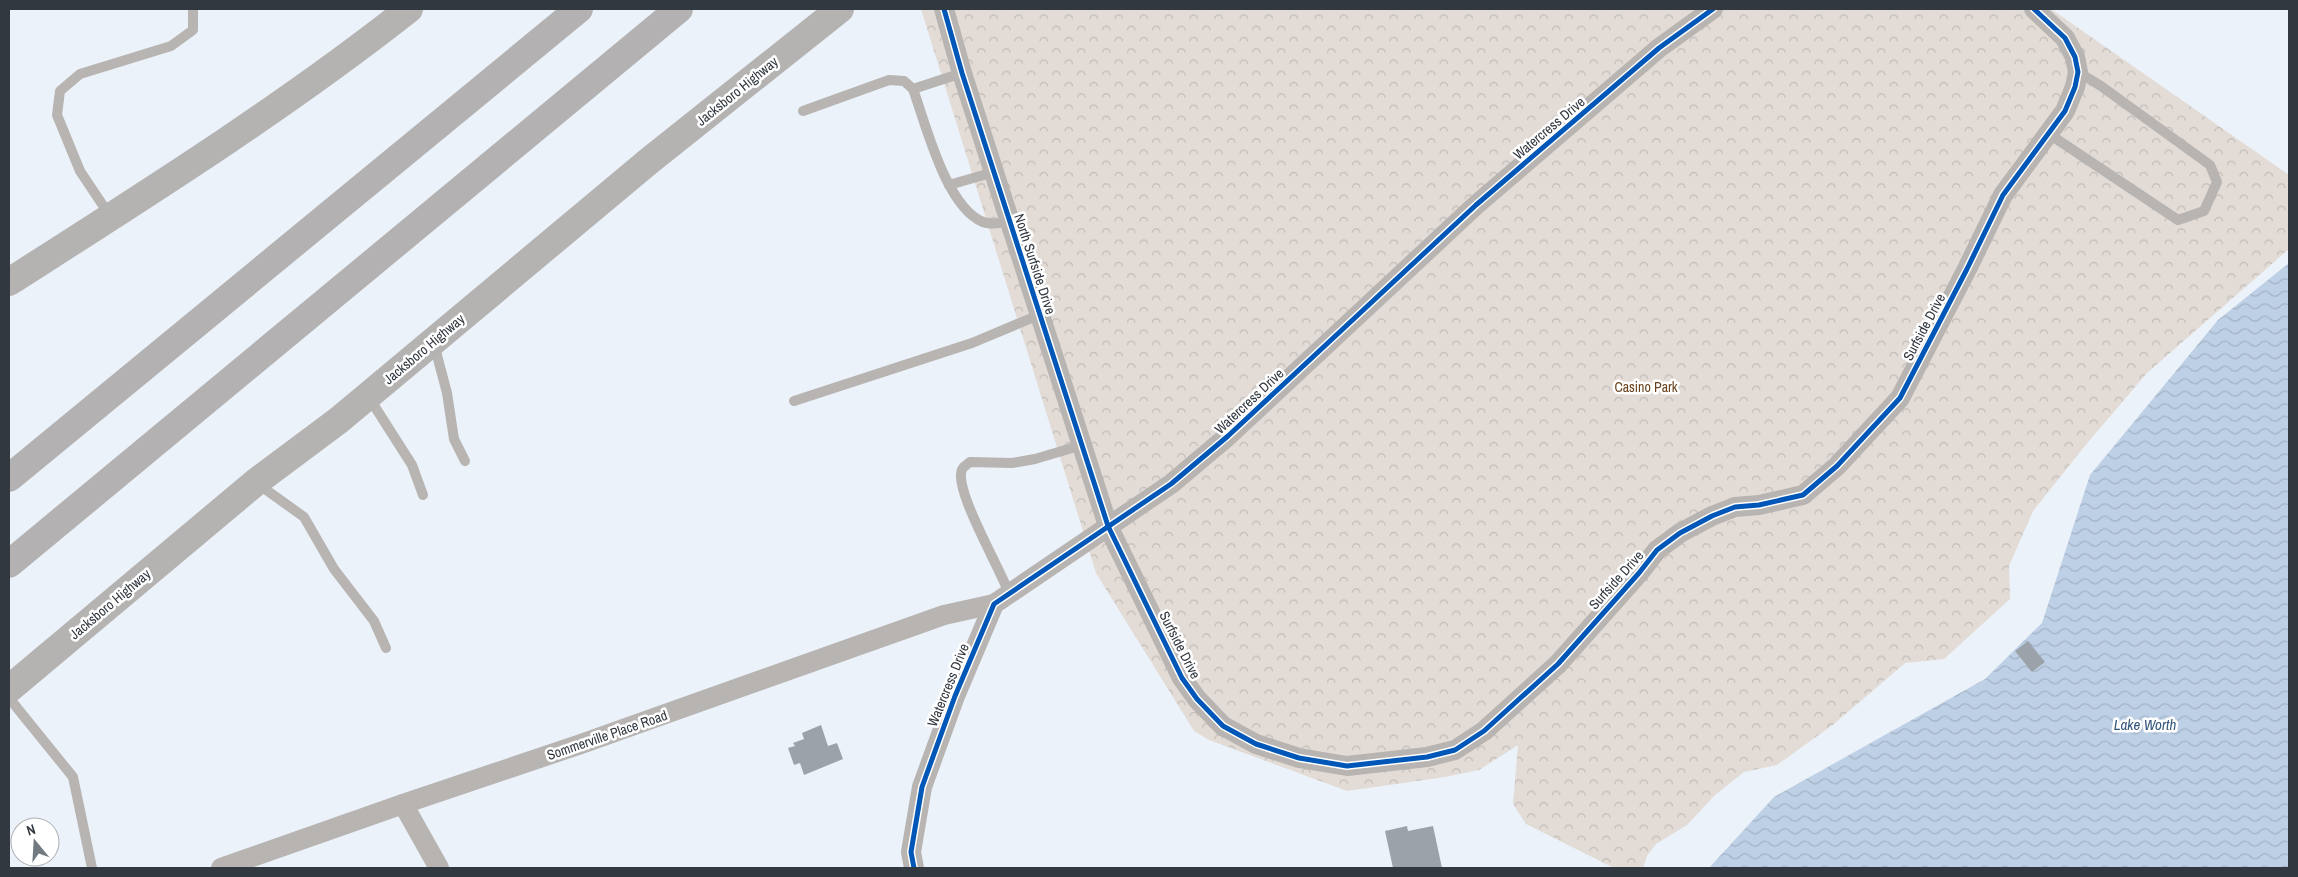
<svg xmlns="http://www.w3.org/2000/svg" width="2298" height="877" font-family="'Archivo Narrow',sans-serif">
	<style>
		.park { fill: url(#park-crowns) }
		.water { fill: url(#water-waves) }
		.building { fill: #9ca2aa }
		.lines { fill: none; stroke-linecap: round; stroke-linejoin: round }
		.service { stroke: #b7b4b2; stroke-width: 10 }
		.minor { stroke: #b7b4b2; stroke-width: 20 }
		.secondary { stroke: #b5b3b2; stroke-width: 28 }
		.motorway { stroke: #b3b1b1; stroke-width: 28 }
		.cycleway-casing { stroke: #fff; stroke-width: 8 }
		.cycleway { stroke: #0057b8; stroke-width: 5 }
		.labels { text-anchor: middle; stroke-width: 5; stroke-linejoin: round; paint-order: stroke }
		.street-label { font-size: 14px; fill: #323840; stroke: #fff }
		.park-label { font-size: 14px; fill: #69411c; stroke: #fff }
		.water-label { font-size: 15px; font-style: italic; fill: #34557c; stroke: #fff }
	</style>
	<defs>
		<pattern id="park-crowns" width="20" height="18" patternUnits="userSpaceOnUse" patternTransform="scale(1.25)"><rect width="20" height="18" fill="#e2dbd6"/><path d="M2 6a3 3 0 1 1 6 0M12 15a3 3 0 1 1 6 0" fill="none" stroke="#c2bdb9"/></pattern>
		<pattern id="water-waves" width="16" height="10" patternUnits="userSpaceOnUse" patternTransform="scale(1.25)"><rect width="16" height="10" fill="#bed0e5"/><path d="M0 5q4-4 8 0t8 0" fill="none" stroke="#a4b3c6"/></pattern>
	</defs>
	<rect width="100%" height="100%" fill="#ecf2f9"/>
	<polygon class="park" points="921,9 2051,9 2289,175 2289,249 2147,373 2084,447 2033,511 2009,566 2010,599 1944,659 1905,663 1834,724 1777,765 1744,772 1715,795 1687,825 1656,844 1647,856 1643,868 1614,868 1526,824 1513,804 1518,745 1479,770 1445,777 1347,791 1209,740 1194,731 1096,573"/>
	<polygon class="water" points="2289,263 2289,868 1709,868 1774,797 1985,679 2042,623 2090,475 2218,320"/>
	<g class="building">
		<polygon points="2028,641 2045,662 2032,672 2015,651"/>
		<polygon points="821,725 828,746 837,743 843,759 804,775 800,763 794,765 788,748 795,746 793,743 804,739 802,733"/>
		<polygon points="1407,826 1408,831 1433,826 1442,868 1393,868 1385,831"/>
	</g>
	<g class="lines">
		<g class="service">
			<polyline points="913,89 962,73"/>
			<path d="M803 111 889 80 904 81 913 89C926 125 946 207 983 222 990 225 1002 223 1010 222"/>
			<polyline points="2049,134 2178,220 2204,211 2217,182 2210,165 2101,86 2078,72"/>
			<polyline points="949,185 994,172"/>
			<polyline points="110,216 80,171 57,115 60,91 80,74 171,46 193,30 193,9"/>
			<polyline points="434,344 447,393 454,439 465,461"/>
			<polyline points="368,396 412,465 423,495"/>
			<polyline points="794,401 972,343 1039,315"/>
			<polyline points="258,484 304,517 334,569 374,621 386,648"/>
			<path d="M1009 593C999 567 959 498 961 474 961 468 965 466 970 462L1012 463 1035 459 1082 445"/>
			<polyline points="9,698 73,777 92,868"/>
		</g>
		<g class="minor">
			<polyline points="944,9 962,73 1108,526 1182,678 1197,699 1223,726 1256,744 1299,758 1347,766 1427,757 1455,750 1484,731 1558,664 1639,573 1657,550 1680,533 1712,516 1735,507 1759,505 1803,495 1837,466 1900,398 1967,269 2003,195 2065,111 2075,87 2078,72 2075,57 2065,38 2034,9"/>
			<polyline points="403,804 439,868"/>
			<polyline points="221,868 403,804 581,744 944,615 994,604"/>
			<polyline points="914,868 911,852 922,787 955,696 994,604 1171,484 1228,436 1476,205 1659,48 1713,9"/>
		</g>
		<g class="secondary">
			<path d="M9 282C145 195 282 109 409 9"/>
			<polyline points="9,689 256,482 339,420 649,161 840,9"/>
		</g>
		<g class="motorway">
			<polyline points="9,478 579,9"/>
			<polyline points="9,564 679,9"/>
		</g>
		<g class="cycleway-casing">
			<g id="cycleway">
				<polyline points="944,9 962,73 1108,526 1182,678 1197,699 1223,726 1256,744 1299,758 1347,766 1427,757 1455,750 1484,731 1558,664 1639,573 1657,550 1680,533 1712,516 1735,507 1759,505 1803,495 1837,466 1900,398 1967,269 2003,195 2065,111 2075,87 2078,72 2075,57 2065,38 2034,9"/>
				<polyline points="914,868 911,852 922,787 955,696 994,604 1171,484 1228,436 1476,205 1659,48 1713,9"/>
			</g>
		</g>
		<use href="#cycleway" class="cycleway"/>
	</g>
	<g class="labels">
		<g class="street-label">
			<text transform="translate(737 91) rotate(-39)" y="5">Jacksboro Highway</text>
			<text transform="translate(1549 128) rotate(-40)" y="5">Watercress Drive</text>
			<text transform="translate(1035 264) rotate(72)" y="5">North Surfside Drive</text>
			<text transform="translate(1924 327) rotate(-62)" y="5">Surfside Drive</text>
			<text transform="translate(424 349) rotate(-40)" y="5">Jacksboro Highway</text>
			<text transform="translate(1249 401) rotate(-43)" y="5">Watercress Drive</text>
			<text transform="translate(1616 580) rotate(-48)" y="5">Surfside Drive</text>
			<text transform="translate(110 604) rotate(-40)" y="5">Jacksboro Highway</text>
			<text transform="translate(1180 645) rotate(63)" y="5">Surfside Drive</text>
			<text transform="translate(948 685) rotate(-68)" y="5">Watercress Drive</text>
			<text transform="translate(607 735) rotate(-19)" y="5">Sommerville Place Road</text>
		</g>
		<g class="park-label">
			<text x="1646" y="392">Casino Park</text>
		</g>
		<g class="water-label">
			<text x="2145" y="730">Lake Worth</text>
		</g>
	</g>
	<rect width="2298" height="877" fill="none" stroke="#323840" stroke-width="20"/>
	<g transform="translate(35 842) rotate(342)"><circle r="24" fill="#ffffff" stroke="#adafb3"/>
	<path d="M0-4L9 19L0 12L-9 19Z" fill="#737981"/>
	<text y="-8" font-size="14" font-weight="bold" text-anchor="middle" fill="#323840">N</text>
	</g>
</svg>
